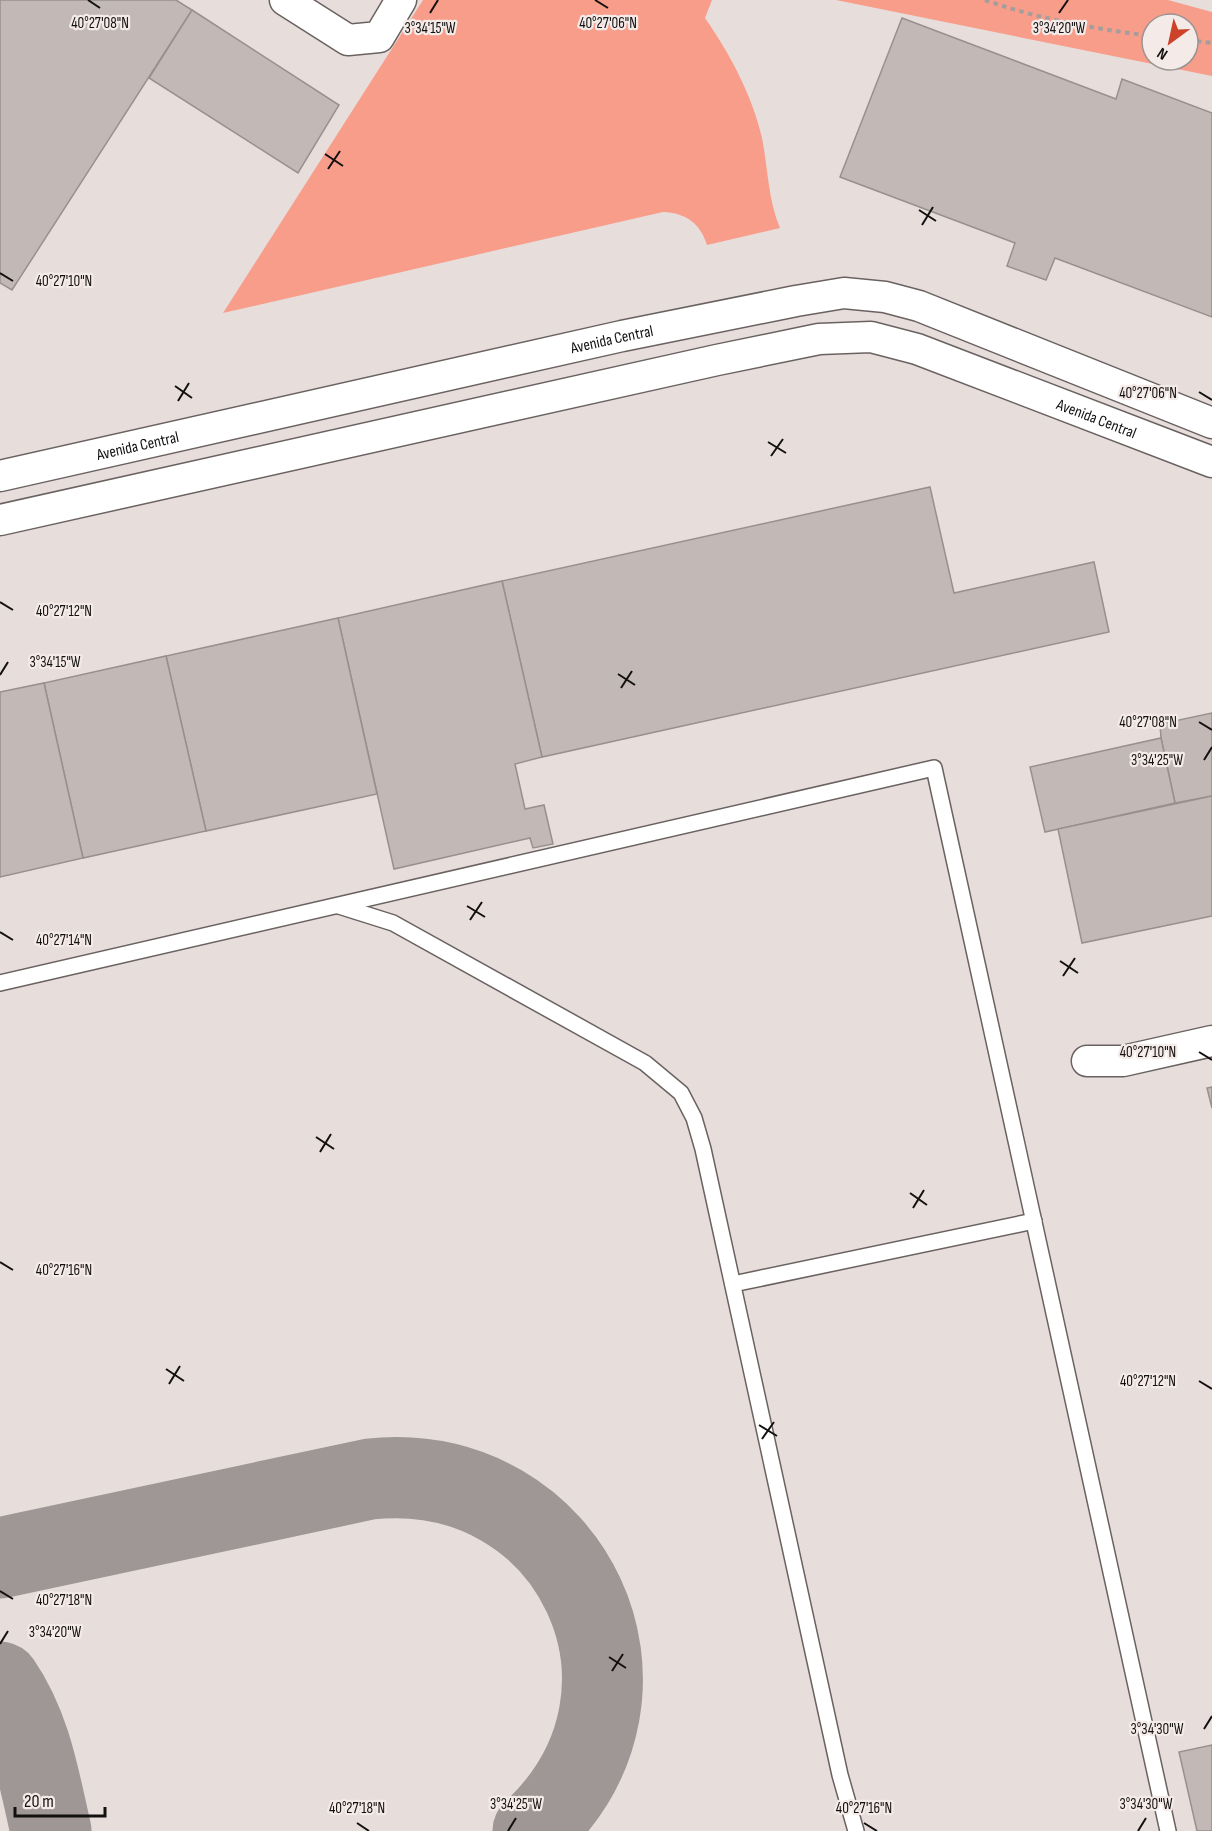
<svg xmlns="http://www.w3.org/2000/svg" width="1212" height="1831" font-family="'Sofia Sans Condensed',sans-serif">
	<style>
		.green { fill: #f79d8a; fill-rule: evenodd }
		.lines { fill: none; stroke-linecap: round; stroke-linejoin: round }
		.taxiway { stroke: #9e9796; stroke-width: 81 }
		.building { fill: #c2b9b7; stroke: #99908e; stroke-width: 1.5 }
		.lane-casing { stroke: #6a6261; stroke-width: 18 }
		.street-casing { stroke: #6a6261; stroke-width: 33 }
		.path { stroke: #a49d9c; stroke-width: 4; stroke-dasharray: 4.5 4.5; stroke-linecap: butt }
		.lane { stroke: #fff; stroke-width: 15 }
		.street { stroke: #fff; stroke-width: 30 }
		.ticks { fill: none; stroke: #131010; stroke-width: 2 }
		.labels { text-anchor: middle; stroke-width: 4.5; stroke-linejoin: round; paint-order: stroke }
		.street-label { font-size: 16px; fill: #131010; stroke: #f4ebe9 }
		.ticks-label { font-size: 15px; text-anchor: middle; fill: #131010; stroke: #f4ebe9; stroke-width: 4.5; stroke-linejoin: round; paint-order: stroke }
	</style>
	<rect width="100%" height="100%" fill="#e7dedc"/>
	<g class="green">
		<path d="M423 0H712L705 18C730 54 752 95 762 138 768 168 768 200 780 228L707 245C700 223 686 213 663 212L223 313Z"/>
		<path d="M836 0H1168L1212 12V76ZM1152 24H1188V60H1152Z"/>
	</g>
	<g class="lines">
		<g class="taxiway">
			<path d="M0 1558 370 1479C572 1458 683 1692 533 1831"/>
			<path d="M0 1682C31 1727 39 1779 51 1831"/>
		</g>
	</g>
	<g class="building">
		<polygon points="0,0 176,0 192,10 12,290 0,283"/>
		<polygon points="192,10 339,105 298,173 149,78"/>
		<polygon points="902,18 1116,99 1122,79 1212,113 1212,317 1055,258 1046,280 1007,266 1015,243 840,177"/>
		<polygon points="930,487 954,593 1094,562 1109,632 542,757 502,581"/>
		<polygon points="502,581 542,757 515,764 525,809 544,805 553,844 533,848 530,838 394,869 338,618"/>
		<polygon points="338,618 377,794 206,831 166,656"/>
		<polygon points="166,656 206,831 83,858 44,683"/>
		<polygon points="44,683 83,858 0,877 0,692"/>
		<polygon points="1212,713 1212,796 1175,803 1161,738 1160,724"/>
		<polygon points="1161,738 1175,803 1045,832 1030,767"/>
		<polygon points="1212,796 1212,916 1082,943 1058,829"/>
		<polygon points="1212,1087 1212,1108 1207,1088"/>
		<polygon points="1212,1745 1212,1831 1197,1831 1179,1752"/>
	</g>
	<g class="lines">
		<g class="lane-casing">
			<g id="lane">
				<polyline points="339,906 393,923 645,1063 681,1093 694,1118 703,1149 840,1775 856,1831"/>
				<polyline points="0,983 934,768 1168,1831"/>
				<polyline points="733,1284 1034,1221"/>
			</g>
		</g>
		<g class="street-casing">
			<g id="street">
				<polyline points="285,0 348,40 379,37 401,0"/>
				<path id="s1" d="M0 476 622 336 796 301 844 293 885 297 919 306 1212 423"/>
				<path id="s2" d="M0 520 717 360 819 339 871 337 917 349 1212 462"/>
				<polyline points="1087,1061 1123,1061 1212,1041"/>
			</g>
		</g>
		<g class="path">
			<path d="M985 0C1038 19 1095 29 1152 36"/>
			<polyline points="1188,40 1212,43"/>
		</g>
		<use href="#lane" class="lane"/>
		<use href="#street" class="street"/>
	</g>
	<path class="ticks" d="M88 0 100 8M595 0 608 8M430 13 438 0M1059 13 1068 0M325 154 343 166M328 169 340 151M919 210 936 221M922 225 933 207M0 273 13 281M175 386 192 398M1199 392 1212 400M178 401 189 383M768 442 786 453M771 456 783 439M0 602 13 610M618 674 635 685M0 675 8 662M621 688 632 671M1199 722 1212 730M1204 760 1212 747M467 906 485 917M470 920 482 902M0 932 13 940M1060 961 1078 973M1063 976 1075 958M1199 1052 1212 1060M316 1137 334 1149M320 1152 331 1134M910 1193 927 1205M913 1208 924 1190M0 1262 13 1270M166 1369 184 1381M1199 1381 1212 1389M169 1384 180 1366M759 1425 777 1436M762 1439 774 1422M0 1591 13 1599M0 1644 8 1631M609 1657 626 1668M612 1671 623 1654M1204 1729 1212 1716M357 1823 369 1831M864 1823 877 1831M508 1831 516 1818M1138 1831 1146 1818"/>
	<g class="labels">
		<g class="street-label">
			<text dy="6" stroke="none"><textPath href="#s1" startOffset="627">Avenida Central</textPath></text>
			<text dy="6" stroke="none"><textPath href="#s2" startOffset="1131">Avenida Central</textPath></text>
			<text dy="6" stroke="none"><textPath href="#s1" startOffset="141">Avenida Central</textPath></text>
		</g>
	</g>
	<g class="ticks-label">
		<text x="100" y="28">40°27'08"N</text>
		<text x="608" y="28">40°27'06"N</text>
		<text x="430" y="33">3°34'15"W</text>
		<text x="1059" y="33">3°34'20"W</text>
		<text x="64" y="286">40°27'10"N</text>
		<text x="1148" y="398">40°27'06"N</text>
		<text x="64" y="616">40°27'12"N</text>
		<text x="55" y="667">3°34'15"W</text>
		<text x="1148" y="727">40°27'08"N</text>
		<text x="1157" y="765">3°34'25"W</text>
		<text x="64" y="945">40°27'14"N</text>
		<text x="1148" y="1057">40°27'10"N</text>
		<text x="64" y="1275">40°27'16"N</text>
		<text x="1148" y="1386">40°27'12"N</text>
		<text x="64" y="1605">40°27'18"N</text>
		<text x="55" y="1637">3°34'20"W</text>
		<text x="1157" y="1734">3°34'30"W</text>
		<text x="516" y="1809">3°34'25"W</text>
		<text x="1146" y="1809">3°34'30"W</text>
		<text x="357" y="1813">40°27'18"N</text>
		<text x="864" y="1813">40°27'16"N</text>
	</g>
	<g transform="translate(1170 42) rotate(213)"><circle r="28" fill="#f4ebe9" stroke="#9a9392" stroke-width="1.5"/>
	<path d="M0-4.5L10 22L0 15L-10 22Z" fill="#cd4229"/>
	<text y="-9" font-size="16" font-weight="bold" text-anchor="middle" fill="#131010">N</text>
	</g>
	<path d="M15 1807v9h90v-9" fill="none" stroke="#131010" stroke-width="3"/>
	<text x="24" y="1807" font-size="18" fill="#131010" stroke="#f4ebe9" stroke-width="4.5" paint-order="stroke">20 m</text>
</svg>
